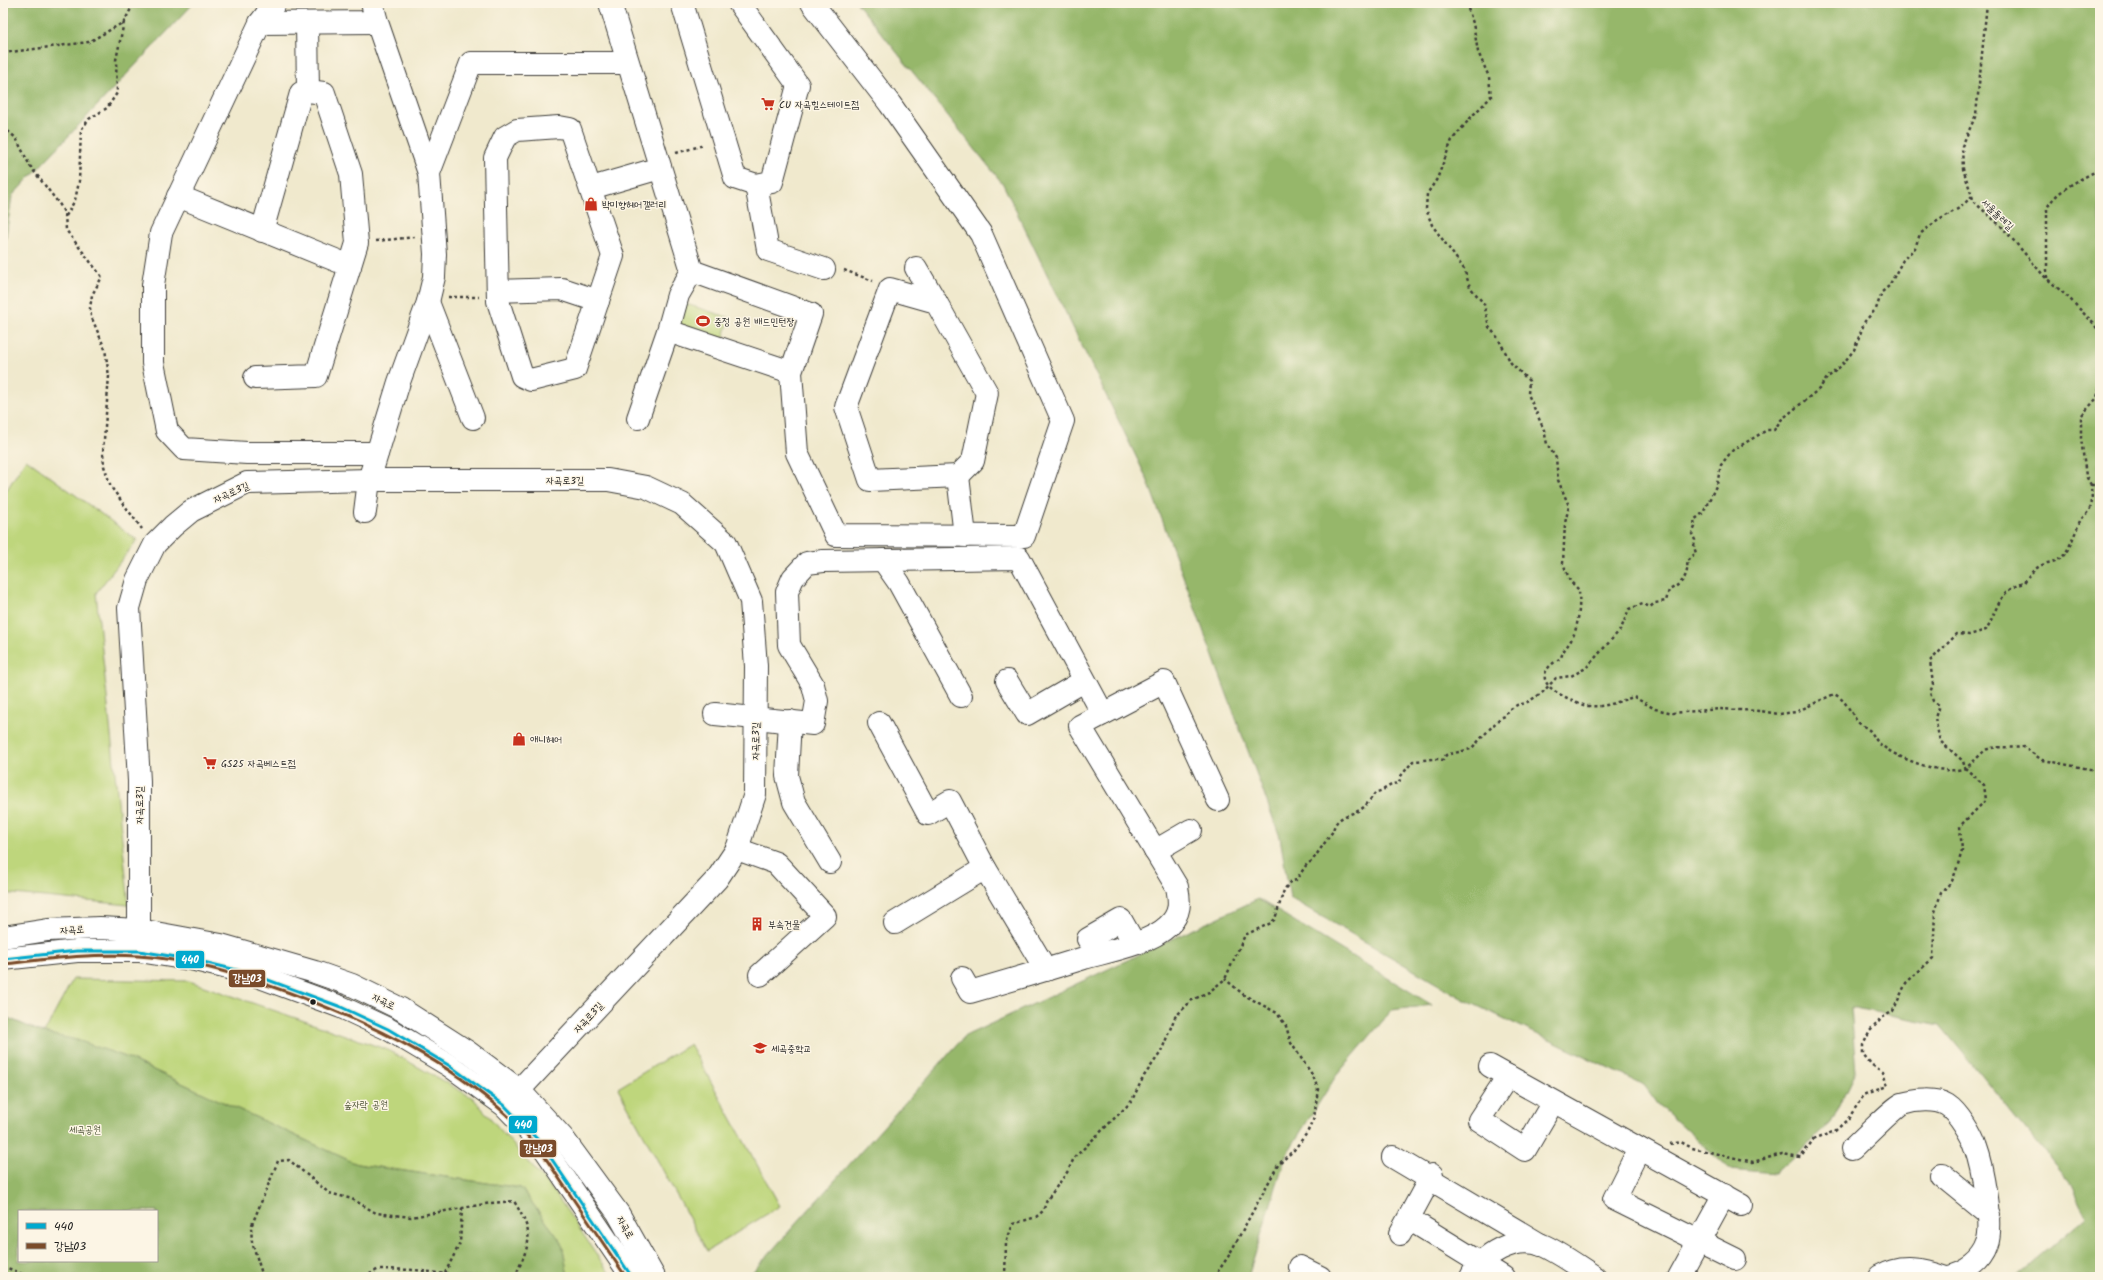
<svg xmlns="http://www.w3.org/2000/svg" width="2103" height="1280" font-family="Kalam,'Poor Story',sans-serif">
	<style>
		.green { fill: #bed67b; stroke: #6d794c }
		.forest { fill: #96b76b; stroke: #596a44; fill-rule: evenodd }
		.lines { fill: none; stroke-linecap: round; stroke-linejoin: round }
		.minor-casing { stroke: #3c3b37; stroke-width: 24 }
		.major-casing { stroke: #3c3b37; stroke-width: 24 }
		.path { stroke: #3c3b37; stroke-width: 2.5; stroke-dasharray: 3 3; stroke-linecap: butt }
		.minor { stroke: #fff; stroke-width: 22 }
		.major { stroke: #fff; stroke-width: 22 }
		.bus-1-casing { stroke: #fcf5e5; stroke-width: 6 }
		.bus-2-casing { stroke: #fcf5e5; stroke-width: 6 }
		.bus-1 { stroke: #00a9ce; stroke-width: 3 }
		.bus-2 { stroke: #7a4b2a; stroke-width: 3 }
		.bus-dot { fill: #1c1c1c; stroke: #fcf5e5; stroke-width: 1.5 }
		.labels { text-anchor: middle; stroke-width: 3; stroke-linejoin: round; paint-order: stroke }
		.poi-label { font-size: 10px; fill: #1c1c1c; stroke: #fcf5e5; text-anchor: start }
		.street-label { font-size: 10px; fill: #1c1c1c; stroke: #fcf5e5 }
		.park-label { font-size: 10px; fill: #4d5438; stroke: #fcf5e5 }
		.line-badge { stroke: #fcf5e5; stroke-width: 1.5 }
		.badge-label { font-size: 11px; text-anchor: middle; font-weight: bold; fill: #fff }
	</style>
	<rect width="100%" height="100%" fill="#fcf5e5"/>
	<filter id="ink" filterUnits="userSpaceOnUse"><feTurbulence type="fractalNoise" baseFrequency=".025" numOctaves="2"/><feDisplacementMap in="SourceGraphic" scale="8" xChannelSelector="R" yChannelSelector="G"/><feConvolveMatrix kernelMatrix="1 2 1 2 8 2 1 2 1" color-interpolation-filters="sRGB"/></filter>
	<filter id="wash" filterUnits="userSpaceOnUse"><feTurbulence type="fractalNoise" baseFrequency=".012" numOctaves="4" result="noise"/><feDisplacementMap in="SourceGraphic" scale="16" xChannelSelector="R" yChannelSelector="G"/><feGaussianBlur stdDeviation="0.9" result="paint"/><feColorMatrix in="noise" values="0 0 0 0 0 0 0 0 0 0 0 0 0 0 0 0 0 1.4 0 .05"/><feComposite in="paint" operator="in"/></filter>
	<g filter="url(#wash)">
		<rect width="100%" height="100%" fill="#f0e9cd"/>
		<g class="green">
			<polygon points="683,303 730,318 723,340 676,324"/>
			<polygon points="26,459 137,540 96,593 129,905 3,893 3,496"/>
			<polygon points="73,979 189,981 388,1050 473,1098 555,1193 612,1277 568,1277 562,1243 521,1188 357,1164 123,1056 44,1033"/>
			<polygon points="690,1044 780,1206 707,1251 618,1088"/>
		</g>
		<g class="forest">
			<polygon points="3,3 194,3 12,196 3,256"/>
			<polygon points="857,3 2100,3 2100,1277 2016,1277 2086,1217 2070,1183 1940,1025 1851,1007 1856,1072 1831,1123 1775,1173 1729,1169 1658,1104 1644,1085 1463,999 1290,898 1280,837 1147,479 1003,184"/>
			<polygon points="1258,899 1432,1005 1392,1010 1336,1076 1286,1155 1248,1277 748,1277 965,1036"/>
			<path d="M3 1016 44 1033 77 1040 123 1056 357 1164 521 1188 562 1243 568 1277H3ZM19 1211H157V1261H19Z"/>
		</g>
	</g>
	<g filter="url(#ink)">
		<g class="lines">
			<g class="minor-casing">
				<g id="minor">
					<polyline points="275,3 260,23 161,233 153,285 153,363 167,431 184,449 247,453 377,453"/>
					<polyline points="610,3 692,271 811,314 791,372 797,453 836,535 1024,536 1063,421 981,234 890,104 812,3"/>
					<polyline points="682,3 735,178 756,185 772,182 798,85 739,3"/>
					<polyline points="377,22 429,173"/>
					<polyline points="260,23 377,22 372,3"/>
					<polyline points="307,24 308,91"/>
					<polygon points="559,127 570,129 613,256 575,369 531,380 522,376 498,301 495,158 505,137 517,130"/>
					<polyline points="756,185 768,250 824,269"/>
					<polyline points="591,188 660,168"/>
					<polyline points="178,196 350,266"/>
					<polyline points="916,268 936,302"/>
					<polygon points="890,289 936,302 987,393 973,461 958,476 870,480 846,407"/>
					<polyline points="498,291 562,289 598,301"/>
					<polyline points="428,302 473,418"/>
					<polyline points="668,331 791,372"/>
					<polyline points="255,378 316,376 357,243 351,174 324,93 308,91 301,93 262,231"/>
					<polyline points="638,418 668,331 678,295 692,271"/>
					<polyline points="958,476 965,536"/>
					<polyline points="365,512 369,480 399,382 428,302 434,277 435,254 429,173 471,63 627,63"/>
					<polyline points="883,560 899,583 961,696"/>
					<polyline points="1007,681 1027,714 1084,681"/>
					<polyline points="715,714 813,724 817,701 813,685 789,645 787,592 793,578 807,563 823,561 1019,558 1103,714"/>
					<polyline points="790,721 787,776 794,802 830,862"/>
					<polyline points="879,723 928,814 950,801 985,868"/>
					<polyline points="737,849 776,863 825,916 760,975"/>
					<polyline points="1155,851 1191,830"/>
					<polyline points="895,923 985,868 1046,970"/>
					<polyline points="1088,939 1121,920 1134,943"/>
					<polyline points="139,948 139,781 129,608 137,580 155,544 173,526 191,511 247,483 369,480 608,480 646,487 682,504 726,543 751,601 756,666 755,794 737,849 717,879 507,1103"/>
					<path d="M962 978 970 992C1008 981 1046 970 1084 958 1109 951 1149 944 1168 926 1181 914 1180 902 1177 887L1080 726 1164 682 1218 800"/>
					<polyline points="1490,1066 1741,1205"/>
					<polyline points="1508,1076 1479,1120 1525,1150 1553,1102"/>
					<polyline points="1639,1149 1614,1199 1735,1259"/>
					<path d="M1852 1149C1861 1141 1894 1107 1902 1104 1915 1100 1935 1098 1947 1105 1958 1112 1972 1135 1976 1148 1983 1167 1994 1225 1987 1244 1981 1262 1964 1273 1947 1277"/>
					<polyline points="1393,1157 1541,1245"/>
					<polyline points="1941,1175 1990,1215"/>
					<polyline points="1409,1219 1503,1277"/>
					<polyline points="1400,1234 1432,1175"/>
					<polyline points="1300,1267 1320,1277"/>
					<path d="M1471 1277C1482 1254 1515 1235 1542 1245 1559 1252 1579 1267 1595 1277"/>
					<polyline points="1679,1277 1724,1195"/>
					<path d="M1879 1277C1901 1264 1922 1269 1944 1277"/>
				</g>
			</g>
			<g class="major-casing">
				<g id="major">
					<polyline points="3,937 48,930 100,928 139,930 221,945 315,972 352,985 401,1009 468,1052 519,1090 563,1138 618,1213 654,1277"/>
					<polyline points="3,959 77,951 139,951 195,960 249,973 341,1007 388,1029 450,1066 504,1105 540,1142 632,1277"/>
				</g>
			</g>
			<g class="path">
				<path d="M1466 3 1473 23 1478 52 1489 77 1491 97 1473 115 1452 140 1437 179 1427 194 1426 209 1432 225 1464 269 1470 287 1484 304 1489 327 1498 338 1511 363 1529 381 1528 394 1544 430 1547 444 1556 458 1558 480 1569 506 1565 523 1563 563 1570 581 1579 590C1580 606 1579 628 1570 642 1566 648 1563 650 1561 658 1531 675 1547 690 1572 700 1577 702 1583 706 1589 706 1606 708 1618 701 1634 697L1655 709 1673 713 1719 709 1760 711 1779 714 1796 712 1834 694C1846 700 1849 710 1857 721 1860 725 1867 727 1871 732 1874 736 1876 741 1880 744 1895 758 1946 777 1965 768 1973 764 1983 750 1988 749 2000 745 2012 749 2024 747L2042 760 2095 770 2100 777"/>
				<polyline points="1987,3 1976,115 1962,146 1963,169 1974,202 2002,227 2044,276 2070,299 2094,324 2100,333"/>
				<polyline points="3,53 89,42 124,22 134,3"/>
				<polyline points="3,127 16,138 30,166 60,205 65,214 66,230 102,277 92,295 90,308 91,316 105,349 109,376 103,452 104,466 111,487 142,529"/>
				<polyline points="676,153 704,145"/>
				<polyline points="66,216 75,200 79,182 81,130 89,119 107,108 117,93 116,60 124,22"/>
				<polyline points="376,241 415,237"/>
				<polyline points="844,270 873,281"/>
				<path d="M2047 278V208C2057 189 2082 179 2100 169"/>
				<polyline points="448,297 479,297"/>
				<polyline points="2091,485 2086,476 2081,438 2081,416 2097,398 2100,385"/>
				<polyline points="2091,485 2100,485"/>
				<path d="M1670 1144 1681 1142 1692 1148 1753 1162 1782 1154 1801 1157 1813 1140 1835 1131 1848 1119 1864 1095 1887 1086 1883 1072 1872 1065 1863 1054V1045L1870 1031 1882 1018 1893 1011 1906 983 1933 958 1935 912 1941 893 1952 881 1956 871 1962 851 1960 826 1986 800 1984 785 1965 768 1963 761 1940 741 1935 718 1939 705 1933 701 1930 693 1933 684 1930 661 1957 634 1969 635 1986 630C1997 611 1999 589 2024 583 2028 575 2035 568 2044 564 2049 562 2056 562 2061 558 2069 552 2076 530 2080 521 2083 516 2089 513 2091 506 2093 500 2091 492 2091 485"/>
				<polyline points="3,1266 29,1277"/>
				<polyline points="445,1273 460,1243 462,1208"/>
				<path d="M263 1277 252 1242 251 1227 278 1161 289 1160 329 1193 352 1199 376 1213 411 1217 491 1203 514 1201C535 1237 531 1239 515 1277"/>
				<polyline points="364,1277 379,1269 415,1270 468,1277"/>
				<polyline points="497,1277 509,1273 516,1275"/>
				<path d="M1005 1277 1006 1243 1013 1224 1036 1217 1043 1211 1047 1200 1068 1171 1074 1158 1131 1102 1144 1076 1161 1052 1175 1017 1192 1000 1209 992 1225 979 1245 935 1271 923 1275 919 1284 890 1290 882 1296 880 1307 864 1312 861 1333 831C1336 814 1353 816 1364 807 1368 803 1372 797 1376 792 1385 791 1390 783 1399 783L1401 776 1413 761C1423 761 1435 757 1443 760L1446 755 1471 749 1500 718 1505 716 1509 710 1517 705 1526 703 1542 693 1556 678 1571 676 1586 668 1621 629 1629 609 1643 604 1650 607 1655 603 1666 601 1669 590C1682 584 1689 576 1687 561L1696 553 1694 547 1695 540 1692 534 1695 527 1694 520 1703 513 1717 484 1721 465 1727 457 1733 450 1767 430H1774L1781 420 1819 389 1827 378 1841 366 1854 350 1865 321 1876 309 1882 292 1889 286 1903 260 1915 248 1920 234 1934 223 1961 207 1972 196"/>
				<polyline points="1214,1277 1228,1257 1278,1165 1294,1150 1307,1133 1314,1118 1318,1089 1313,1076 1291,1043 1286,1026 1277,1013 1244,995 1225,979"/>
			</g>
			<use href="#minor" class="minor"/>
			<use href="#major" class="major"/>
			<g class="bus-1-casing">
				<polyline id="bus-1" points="3,959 77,951 139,951 195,960 249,973 341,1007 388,1029 450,1066 504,1105 540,1142 632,1277"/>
			</g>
			<g class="bus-2-casing">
				<path id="bus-2" d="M4 964C48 959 93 953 138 956 189 959 242 976 290 993 378 1026 473 1072 535 1144 546 1157 555 1173 565 1187 585 1217 606 1247 626 1277"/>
			</g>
			<use href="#bus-1" class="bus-1"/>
			<use href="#bus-2" class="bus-2"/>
		</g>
	</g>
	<defs>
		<g id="supermarket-bare" transform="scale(1.08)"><path d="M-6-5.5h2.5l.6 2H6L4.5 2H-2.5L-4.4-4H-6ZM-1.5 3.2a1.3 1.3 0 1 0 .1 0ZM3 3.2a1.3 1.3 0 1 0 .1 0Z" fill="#c8321e" stroke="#fcf5e5" stroke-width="2.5" paint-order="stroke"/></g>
		<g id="shop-bare" transform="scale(1.08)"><path d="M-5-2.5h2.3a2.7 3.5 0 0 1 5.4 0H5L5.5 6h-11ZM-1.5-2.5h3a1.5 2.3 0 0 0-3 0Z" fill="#c8321e" stroke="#fcf5e5" stroke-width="2.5" paint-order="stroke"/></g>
		<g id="stadium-bare" transform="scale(1.08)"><path d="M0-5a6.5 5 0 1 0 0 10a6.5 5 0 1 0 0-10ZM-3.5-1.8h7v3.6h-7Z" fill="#c8321e" stroke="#fcf5e5" stroke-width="2.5" paint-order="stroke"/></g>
		<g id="building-bare" transform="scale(1.08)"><path d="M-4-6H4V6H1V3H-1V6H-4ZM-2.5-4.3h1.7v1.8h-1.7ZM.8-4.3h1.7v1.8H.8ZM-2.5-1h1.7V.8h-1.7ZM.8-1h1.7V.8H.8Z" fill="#c8321e" stroke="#fcf5e5" stroke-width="2.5" paint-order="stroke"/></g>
		<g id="school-bare" transform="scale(1.08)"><path d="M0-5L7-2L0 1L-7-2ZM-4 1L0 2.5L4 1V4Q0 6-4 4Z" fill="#c8321e" stroke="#fcf5e5" stroke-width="2.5" paint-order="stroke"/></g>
	</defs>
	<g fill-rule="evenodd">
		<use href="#supermarket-bare" x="768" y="104"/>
		<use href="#shop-bare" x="591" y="204"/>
		<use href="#stadium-bare" x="703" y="321"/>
		<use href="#shop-bare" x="519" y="739"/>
		<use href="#supermarket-bare" x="210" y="763"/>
		<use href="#building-bare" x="757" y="924"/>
		<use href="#school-bare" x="760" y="1048"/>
	</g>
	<circle class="bus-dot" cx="313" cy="1002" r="3.5"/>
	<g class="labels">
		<g class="poi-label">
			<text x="779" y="108">CU 자곡힐스테이트점</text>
			<text x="602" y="208">박미향헤어갤러리</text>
			<text x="714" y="325">중정 공원 배드민턴장</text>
			<text x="530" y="743">애니헤어</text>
			<text x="221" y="767">GS25 자곡베스트점</text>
			<text x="768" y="928">부속건물</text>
			<text x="771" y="1052">세곡중학교</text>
		</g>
		<g class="street-label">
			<text transform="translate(1998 214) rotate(44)" y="4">서울둘레길</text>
			<text x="565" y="484">자곡로3길</text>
			<text transform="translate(231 492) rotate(-24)" y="4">자곡로3길</text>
			<text transform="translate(755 741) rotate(-89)" y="4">자곡로3길</text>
			<text transform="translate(139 805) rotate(-90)" y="4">자곡로3길</text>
			<text transform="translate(72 929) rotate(-3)" y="4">자곡로</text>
			<text transform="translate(384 1001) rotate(26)" y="4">자곡로</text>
			<text transform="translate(588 1017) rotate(-47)" y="4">자곡로3길</text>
			<text transform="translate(626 1227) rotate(61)" y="4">자곡로</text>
		</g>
		<g class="park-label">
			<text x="366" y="1108">숲자락 공원</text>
			<text x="85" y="1133">세곡공원</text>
		</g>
	</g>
	<g class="line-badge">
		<rect x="175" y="950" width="30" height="19" rx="4" fill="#00a9ce"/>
		<rect x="228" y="969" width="38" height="19" rx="4" fill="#7a4b2a"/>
		<rect x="508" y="1115" width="30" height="19" rx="4" fill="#00a9ce"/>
		<rect x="519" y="1139" width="38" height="19" rx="4" fill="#7a4b2a"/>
	</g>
	<g class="badge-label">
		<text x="190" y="963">440</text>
		<text x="247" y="982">강남03</text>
		<text x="523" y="1128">440</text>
		<text x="538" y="1152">강남03</text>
	</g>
	<rect width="2103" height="1280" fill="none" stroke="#fcf5e5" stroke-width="16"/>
	<rect x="18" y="1210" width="140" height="52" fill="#fcf5e5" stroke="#a29e95"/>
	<rect x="26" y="1223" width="20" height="6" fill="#00a9ce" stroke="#a29e95"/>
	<text x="54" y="1230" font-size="12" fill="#1c1c1c">440</text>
	<rect x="26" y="1243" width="20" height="6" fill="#7a4b2a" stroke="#a29e95"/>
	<text x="54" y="1250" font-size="12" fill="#1c1c1c">강남03</text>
</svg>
